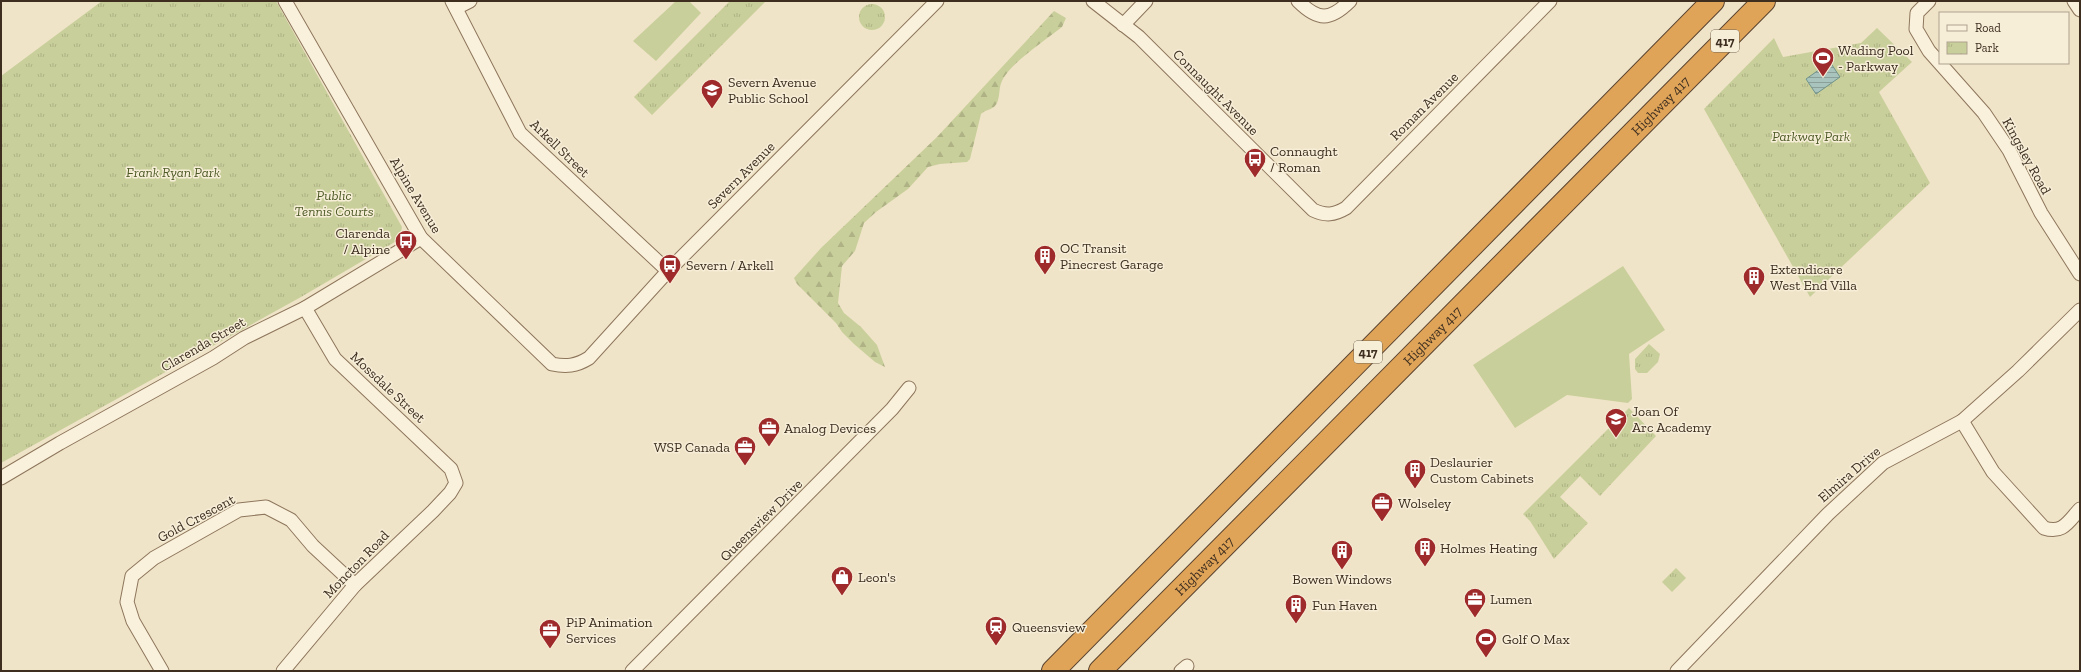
<svg xmlns="http://www.w3.org/2000/svg" width="2081" height="672" font-family="'Zilla Slab',serif">
	<style>
		.grass { fill: #c9cf9b }
		.forest { fill: url(#forest-firs) }
		.park { fill: url(#park-tufts) }
		.water { fill: url(#water-rules); stroke: #6f938a }
		.lines { fill: none; stroke-linecap: round; stroke-linejoin: round }
		.street-casing { stroke: #8d765c; stroke-width: 15 }
		.highway-casing { stroke: #5b4430; stroke-width: 24 }
		.street { stroke: #faf1dc; stroke-width: 13 }
		.highway { stroke: #e0a458; stroke-width: 22 }
		.labels { text-anchor: middle; stroke-width: 3; stroke-linejoin: round; paint-order: stroke }
		.shield { fill: #f7eed8; stroke: #756857; stroke-width: 1 }
		.shield-label { font-size: 13px; font-weight: bold; fill: #3d2e20 }
		.poi-label { font-size: 14px; fill: #3d2e20; stroke: #f7eed8; text-anchor: start }
		.street-label { font-size: 14px; fill: #3d2e20; stroke: #f7eed8 }
		.park-label { font-size: 14px; font-style: italic; fill: #4d5a26; stroke: #f7eed8 }
	</style>
	<defs>
		<pattern id="forest-firs" width="22" height="20" patternUnits="userSpaceOnUse"><rect width="22" height="20" fill="#c9cf9b"/><path d="M5 1l3.5 6h-7zM16 11l3.5 6h-7z" fill="#aeb285"/></pattern>
		<pattern id="park-tufts" width="24" height="20" patternUnits="userSpaceOnUse"><rect width="24" height="20" fill="#c9cf9b"/><path d="M3 7l-1-3M5 7V3M7 7l1-3M15 17l-1-3M17 17v-4M19 17l1-3" fill="none" stroke="#aeb285"/></pattern>
		<pattern id="water-rules" width="6" height="5" patternUnits="userSpaceOnUse"><rect width="6" height="5" fill="#a9c4bc"/><path d="M0 2.5h6" fill="none" stroke="#8ba098"/></pattern>
	</defs>
	<rect width="100%" height="100%" fill="#f0e4c8"/>
	<g class="grass">
		<polygon points="676,1 689,1 701,13 656,61 633,41"/>
		<polygon points="1623,266 1665,330 1629,354 1632,399 1628,403 1567,395 1515,428 1473,365"/>
	</g>
	<path class="forest" d="M1054 11 1066 18 1062 27C1046 40 1010 63 1002 81 998 88 1001 101 994 107 990 110 985 110 981 114L970 159 967 162 940 164 928 167 908 189 876 212 864 223 855 251 842 266 838 303 844 313 861 327 877 345 885 367 875 362 854 344 842 332 836 323 797 284 794 278 821 248 937 137Z"/>
	<g class="park">
		<polygon points="102,1 276,1 402,227 400,239 301,297 1,463 1,76"/>
		<polygon points="730,1 766,1 652,115 634,97"/>
		<circle cx="872" cy="17" r="13"/>
		<polygon points="1877,28 1912,62 1879,92 1930,183 1810,297 1704,109 1774,38 1783,57 1861,43"/>
		<polygon points="1649,344 1660,354 1658,362 1647,373 1638,373 1635,369 1635,359"/>
		<polygon points="1629,408 1656,436 1600,496 1580,476 1560,497 1588,523 1554,559 1530,521 1523,514"/>
		<polygon points="1676,568 1686,578 1672,592 1662,582"/>
	</g>
	<polygon class="water" points="1830,62 1840,77 1816,94 1806,79"/>
	<g class="lines">
		<g class="street-casing">
			<g id="street">
				<path d="M285 1 421 238 552 364C566 367 576 366 589 358L668 271 937 1"/>
				<polyline points="452,1 520,133 668,271"/>
				<path d="M1093 1 1139 37 1313 210C1326 216 1334 215 1346 208L1550 1"/>
				<path d="M1298 1C1318 21 1330 21 1350 1"/>
				<polyline points="1929,1 1917,13 1916,29 1929,51 1984,113 2009,150 2041,213 2080,274"/>
				<polyline points="2074,1 2080,10"/>
				<polyline points="456,8 470,1"/>
				<polyline points="1123,25 1146,1"/>
				<path d="M1962 421 1993 472 2044 528C2063 534 2068 522 2080 509"/>
				<polyline points="1,478 60,443 213,358 244,338 305,308 421,238"/>
				<polyline points="162,671 133,621 127,602 132,576 154,558 239,510 266,507 291,520 313,546 355,585"/>
				<polyline points="283,671 355,585 433,511 450,493 456,483 451,469 335,359 305,308"/>
				<polyline points="632,671 892,409 909,388"/>
				<polyline points="1181,671 1187,666"/>
				<polyline points="1677,671 1828,514 1883,463 1962,421 2018,371 2080,310"/>
			</g>
		</g>
		<g class="highway-casing">
			<g id="highway">
				<polyline points="1053,671 1713,1"/>
				<path id="s1" d="M1100 671 1764 1"/>
			</g>
		</g>
		<use href="#street" class="street"/>
		<use href="#highway" class="highway"/>
	</g>
	<defs>
		<g id="stadium-pin" transform="scale(1.15)"><path d="M0 17L-7.5 6A9.5 9.5 0 1 1 7.5 6Z" fill="#9e2a2b" stroke="#f7eed8"/><path d="M0-5a6.5 5 0 1 0 0 10a6.5 5 0 1 0 0-10ZM-3.5-1.8h7v3.6h-7Z" fill="#fff"/></g>
		<g id="school-pin" transform="scale(1.15)"><path d="M0 17L-7.5 6A9.5 9.5 0 1 1 7.5 6Z" fill="#9e2a2b" stroke="#f7eed8"/><path d="M0-5L7-2L0 1L-7-2ZM-4 1L0 2.5L4 1V4Q0 6-4 4Z" fill="#fff"/></g>
		<g id="bus-pin" transform="scale(1.15)"><path d="M0 17L-7.5 6A9.5 9.5 0 1 1 7.5 6Z" fill="#9e2a2b" stroke="#f7eed8"/><path d="M-5-6H5V4H4V6H2V4H-2V6H-4V4H-5ZM-3.5-4V0h7V-4ZM-3.5 1.2v1.5H-2V1.2ZM2 1.2v1.5H3.5V1.2Z" fill="#fff"/></g>
		<g id="building-pin" transform="scale(1.15)"><path d="M0 17L-7.5 6A9.5 9.5 0 1 1 7.5 6Z" fill="#9e2a2b" stroke="#f7eed8"/><path d="M-4-6H4V6H1V3H-1V6H-4ZM-2.5-4.3h1.7v1.8h-1.7ZM.8-4.3h1.7v1.8H.8ZM-2.5-1h1.7V.8h-1.7ZM.8-1h1.7V.8H.8Z" fill="#fff"/></g>
		<g id="office-pin" transform="scale(1.15)"><path d="M0 17L-7.5 6A9.5 9.5 0 1 1 7.5 6Z" fill="#9e2a2b" stroke="#f7eed8"/><path d="M-6-3h4V-5.5h4V-3h4V5H-6ZM-1-4.5V-3h2v-1.5ZM-6 0V1H6V0Z" fill="#fff"/></g>
		<g id="shop-pin" transform="scale(1.15)"><path d="M0 17L-7.5 6A9.5 9.5 0 1 1 7.5 6Z" fill="#9e2a2b" stroke="#f7eed8"/><path d="M-5-2.5h2.3a2.7 3.5 0 0 1 5.4 0H5L5.5 6h-11ZM-1.5-2.5h3a1.5 2.3 0 0 0-3 0Z" fill="#fff"/></g>
		<g id="station-pin" transform="scale(1.15)"><path d="M0 17L-7.5 6A9.5 9.5 0 1 1 7.5 6Z" fill="#9e2a2b" stroke="#f7eed8"/><path d="M-3-6H3Q5-6 5-4V2Q5 4 3 4L4.5 6H3L1.5 4h-3L-3 6H-4.5L-3 4Q-5 4-5 2V-4Q-5-6-3-6ZM-3.5-4v3h7v-3ZM-3.5 1v1.5H-2V1ZM2 1v1.5H3.5V1Z" fill="#fff"/></g>
	</defs>
	<g fill-rule="evenodd">
		<use href="#stadium-pin" x="1823" y="58"/>
		<use href="#school-pin" x="712" y="90"/>
		<use href="#bus-pin" x="1255" y="159"/>
		<use href="#bus-pin" x="406" y="241"/>
		<use href="#building-pin" x="1045" y="256"/>
		<use href="#bus-pin" x="670" y="265"/>
		<use href="#building-pin" x="1754" y="277"/>
		<use href="#school-pin" x="1616" y="419"/>
		<use href="#office-pin" x="769" y="428"/>
		<use href="#office-pin" x="745" y="447"/>
		<use href="#building-pin" x="1415" y="470"/>
		<use href="#office-pin" x="1382" y="503"/>
		<use href="#building-pin" x="1425" y="548"/>
		<use href="#building-pin" x="1342" y="551"/>
		<use href="#shop-pin" x="842" y="577"/>
		<use href="#office-pin" x="1475" y="599"/>
		<use href="#building-pin" x="1296" y="605"/>
		<use href="#station-pin" x="996" y="627"/>
		<use href="#office-pin" x="550" y="630"/>
		<use href="#stadium-pin" x="1486" y="639"/>
	</g>
	<g class="labels">
		<g class="shield">
			<rect x="1711" y="30" width="28" height="22" rx="3"/>
			<rect x="1354" y="341" width="28" height="22" rx="3"/>
		</g>
		<g class="shield-label">
			<text x="1725" y="46">417</text>
			<text x="1368" y="357">417</text>
		</g>
		<g class="poi-label">
			<text x="1838" y="55">Wading Pool<tspan x="1838" dy="16">- Parkway</tspan></text>
			<text x="728" y="87">Severn Avenue<tspan x="728" dy="16">Public School</tspan></text>
			<text x="1270" y="156">Connaught<tspan x="1270" dy="16">/ Roman</tspan></text>
			<text x="390" y="238" text-anchor="end">Clarenda<tspan x="390" dy="16">/ Alpine</tspan></text>
			<text x="1060" y="253">OC Transit<tspan x="1060" dy="16">Pinecrest Garage</tspan></text>
			<text x="686" y="270">Severn / Arkell</text>
			<text x="1770" y="274">Extendicare<tspan x="1770" dy="16">West End Villa</tspan></text>
			<text x="1632" y="416">Joan Of<tspan x="1632" dy="16">Arc Academy</tspan></text>
			<text x="784" y="433">Analog Devices</text>
			<text x="730" y="452" text-anchor="end">WSP Canada</text>
			<text x="1430" y="467">Deslaurier<tspan x="1430" dy="16">Custom Cabinets</tspan></text>
			<text x="1398" y="508">Wolseley</text>
			<text x="1440" y="553">Holmes Heating</text>
			<text x="858" y="582">Leon's</text>
			<text x="1342" y="584" text-anchor="middle">Bowen Windows</text>
			<text x="1490" y="604">Lumen</text>
			<text x="1312" y="610">Fun Haven</text>
			<text x="566" y="627">PiP Animation<tspan x="566" dy="16">Services</tspan></text>
			<text x="1012" y="632">Queensview</text>
			<text x="1502" y="644">Golf O Max</text>
		</g>
		<g class="street-label">
			<text transform="translate(1216 92) rotate(45)" y="5">Connaught Avenue</text>
			<text transform="translate(1424 106) rotate(-45)" y="5">Roman Avenue</text>
			<text dy="5" stroke="none"><textPath href="#s1" startOffset="796">Highway 417</textPath></text>
			<text transform="translate(560 148) rotate(44)" y="5">Arkell Street</text>
			<text transform="translate(2027 156) rotate(61)" y="5">Kingsley Road</text>
			<text transform="translate(741 175) rotate(-45)" y="5">Severn Avenue</text>
			<text transform="translate(416 195) rotate(59)" y="5">Alpine Avenue</text>
			<text dy="5" stroke="none"><textPath href="#s1" startOffset="472">Highway 417</textPath></text>
			<text transform="translate(203 344) rotate(-30)" y="5">Clarenda Street</text>
			<text transform="translate(388 387) rotate(43)" y="5">Mossdale Street</text>
			<text transform="translate(1849 474) rotate(-41)" y="5">Elmira Drive</text>
			<text transform="translate(196 518) rotate(-28)" y="5">Gold Crescent</text>
			<text transform="translate(761 520) rotate(-45)" y="5">Queensview Drive</text>
			<text transform="translate(356 564) rotate(-46)" y="5">Moncton Road</text>
			<text dy="5" stroke="none"><textPath href="#s1" startOffset="148">Highway 417</textPath></text>
		</g>
		<g class="park-label">
			<text x="1811" y="141">Parkway Park</text>
			<text x="173" y="177">Frank Ryan Park</text>
			<text x="334" y="200">Public<tspan x="334" dy="16">Tennis Courts</tspan></text>
		</g>
	</g>
	<rect width="2081" height="672" fill="none" stroke="#3d2e20" stroke-width="4"/>
	<rect x="1939" y="12" width="130" height="52" fill="#f7eed8" stroke="#ada18e"/>
	<rect x="1947" y="25" width="20" height="6" fill="#faf1dc" stroke="#ada18e"/>
	<text x="1975" y="32" font-size="12" fill="#3d2e20">Road</text>
	<rect x="1947" y="42" width="20" height="12" fill="url(#park-tufts)" stroke="#ada18e"/>
	<text x="1975" y="52" font-size="12" fill="#3d2e20">Park</text>
</svg>
